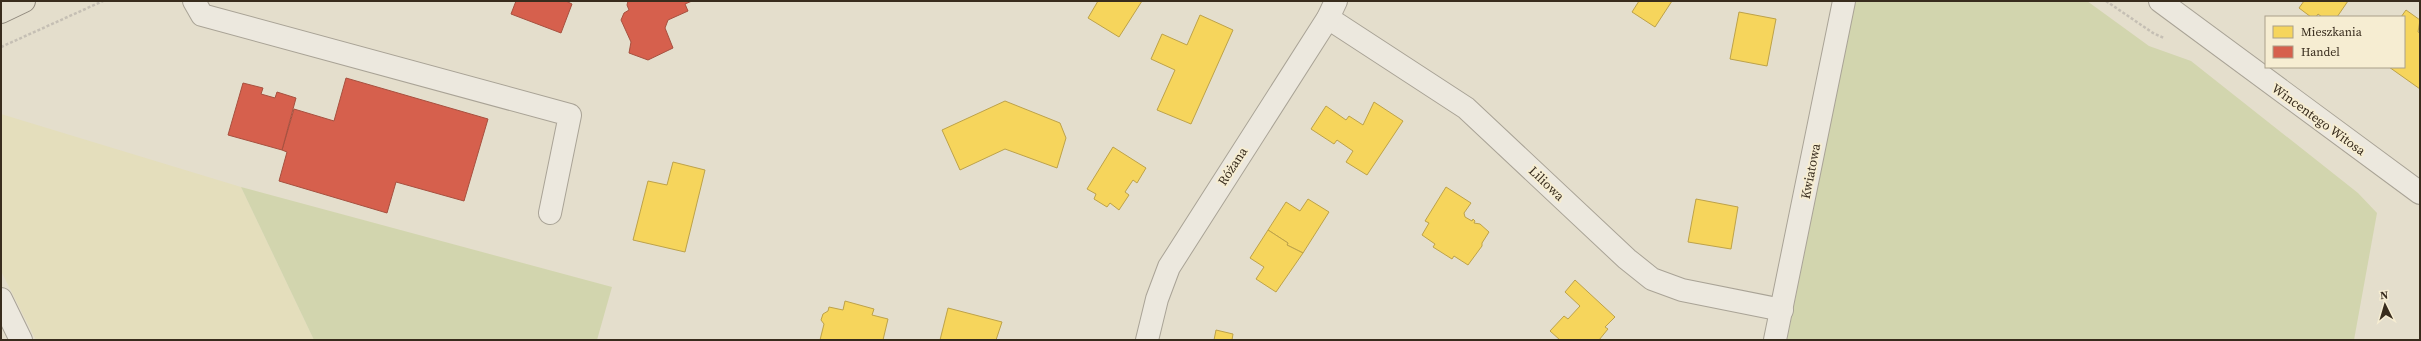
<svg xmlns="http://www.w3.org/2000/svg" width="2421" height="341" font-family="'Source Serif 4',serif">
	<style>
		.farmland { fill: #e4debc }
		.green { fill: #d2d5ae }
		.homes { fill: #f6d55c; stroke: #bda249 }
		.shops { fill: #d6604d; stroke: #a7503f }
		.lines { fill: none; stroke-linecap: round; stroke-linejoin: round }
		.minor-casing { stroke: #a9a396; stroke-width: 24 }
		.major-casing { stroke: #8f887c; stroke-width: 24 }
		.path { stroke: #c5bfb4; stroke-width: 2.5; stroke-dasharray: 3 2; stroke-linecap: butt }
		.minor { stroke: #ece8de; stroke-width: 22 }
		.major { stroke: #e4dfcf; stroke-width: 22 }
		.labels { text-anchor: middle; stroke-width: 4; stroke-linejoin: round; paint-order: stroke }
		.street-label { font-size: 13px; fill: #382c1d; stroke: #f6edd2 }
	</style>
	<rect width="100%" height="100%" fill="#e4decc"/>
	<polygon class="farmland" points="1,114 241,187 314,340 36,340 1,271"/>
	<g class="green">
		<polygon points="1855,1 2087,1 2149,46 2191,61 2358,193 2377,213 2354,340 1787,340"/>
		<polygon points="241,187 612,287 597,340 314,340"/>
	</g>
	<g class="homes">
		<polygon points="1098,1 1142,1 1119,37 1088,18"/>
		<polygon points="1639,1 1672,1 1655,27 1632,12"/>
		<polygon points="2304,1 2348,1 2337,17 2322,17 2318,14 2316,17 2311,17 2299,8"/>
		<polygon points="2406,10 2420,20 2418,32 2420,33 2420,89 2389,67 2404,67 2404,17 2401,17"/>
		<polygon points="1739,12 1776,19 1767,66 1730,59"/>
		<polygon points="1200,15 1233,30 1191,124 1157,110 1175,70 1151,59 1162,34 1187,45"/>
		<polygon points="1005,101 1060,123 1066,138 1057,168 1005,149 960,170 942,130"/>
		<polygon points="1374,102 1403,121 1367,175 1346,162 1353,151 1337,140 1334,144 1311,129 1326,106 1346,120 1349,116 1363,125"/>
		<polygon points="1113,147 1146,168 1137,183 1133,180 1125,192 1129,195 1119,210 1110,203 1107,207 1094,199 1096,194 1087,189"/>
		<polygon points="673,162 705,170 685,252 633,240 648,181 667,185"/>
		<polygon points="1446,187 1471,203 1464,213 1465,217 1472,221 1473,219 1475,221 1474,223 1480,224 1489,232 1482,243 1482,246 1468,265 1454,256 1452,259 1433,247 1435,244 1422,235 1429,223 1425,221"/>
		<polygon points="1308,199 1329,212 1303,253 1287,245 1288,243 1268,230 1286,202 1300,211"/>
		<polygon points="1696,199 1738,207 1731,249 1688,242"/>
		<polygon points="1268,230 1288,243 1287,245 1303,253 1276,292 1256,279 1264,267 1250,258"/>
		<polygon points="1575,280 1615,317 1605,327 1608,329 1599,340 1560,340 1550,331 1564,316 1568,319 1580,306 1565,292"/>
		<polygon points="845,301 874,309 872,315 888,319 883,340 820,340 824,324 821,320 823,314 828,311 829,307 843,310"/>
		<polygon points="948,308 1002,322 996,340 940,340"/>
		<polygon points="1216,330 1233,334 1232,340 1214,340"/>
	</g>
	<g class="shops">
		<polygon points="516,1 566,1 572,4 561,33 511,14"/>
		<polygon points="628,1 692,1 685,4 688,11 668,20 665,28 673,48 648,60 629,53 631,42 621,20 624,13 629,10 627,5"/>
		<polygon points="346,78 488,119 464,201 396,182 387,213 279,181 287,152 282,150 294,109 334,121"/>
		<polygon points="243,83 263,88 261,94 275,98 277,92 296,98 282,150 228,135"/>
	</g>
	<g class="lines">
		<g class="minor-casing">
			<g id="minor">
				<polyline points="194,1 202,15 570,115 550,213"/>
				<polyline points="2160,1 2420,193"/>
				<polyline points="1328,18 1466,108 1627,259 1652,279 1682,290 1782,310"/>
				<polyline points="1,299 21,340"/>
				<polyline points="1147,340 1157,299 1169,267 1328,18 1336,1"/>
				<polyline points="1775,340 1844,1"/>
			</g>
		</g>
		<g class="major-casing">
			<polyline id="major" points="1,12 24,1"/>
		</g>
		<g class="path">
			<polyline points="2106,1 2153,33 2164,38"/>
			<polyline points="1,47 103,1"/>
		</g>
		<use href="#minor" class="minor"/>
		<use href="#major" class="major"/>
	</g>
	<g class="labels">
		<g class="street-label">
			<text transform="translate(2319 119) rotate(36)" y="5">Wincentego Witosa</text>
			<text transform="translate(1232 166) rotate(-57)" y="5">Różana</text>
			<text transform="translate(1810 171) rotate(-79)" y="5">Kwiatowa</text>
			<text transform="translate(1547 183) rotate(44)" y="5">Liliowa</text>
		</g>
	</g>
	<rect width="2421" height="341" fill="none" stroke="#382c1d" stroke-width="4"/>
	<rect x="2265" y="16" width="140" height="52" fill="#f6edd2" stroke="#aaa08a"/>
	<rect x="2273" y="26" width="20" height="12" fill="#f6d55c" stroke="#aaa08a"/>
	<text x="2301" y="36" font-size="12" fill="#382c1d">Mieszkania</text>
	<rect x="2273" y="46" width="20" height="12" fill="#d6604d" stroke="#aaa08a"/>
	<text x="2301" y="56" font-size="12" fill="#382c1d">Handel</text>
	<g transform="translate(2385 305) rotate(355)" stroke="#f6edd2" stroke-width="3" paint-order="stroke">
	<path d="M0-3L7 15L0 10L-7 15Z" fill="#382c1d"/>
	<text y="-6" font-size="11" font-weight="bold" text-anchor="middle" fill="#382c1d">N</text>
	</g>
</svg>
